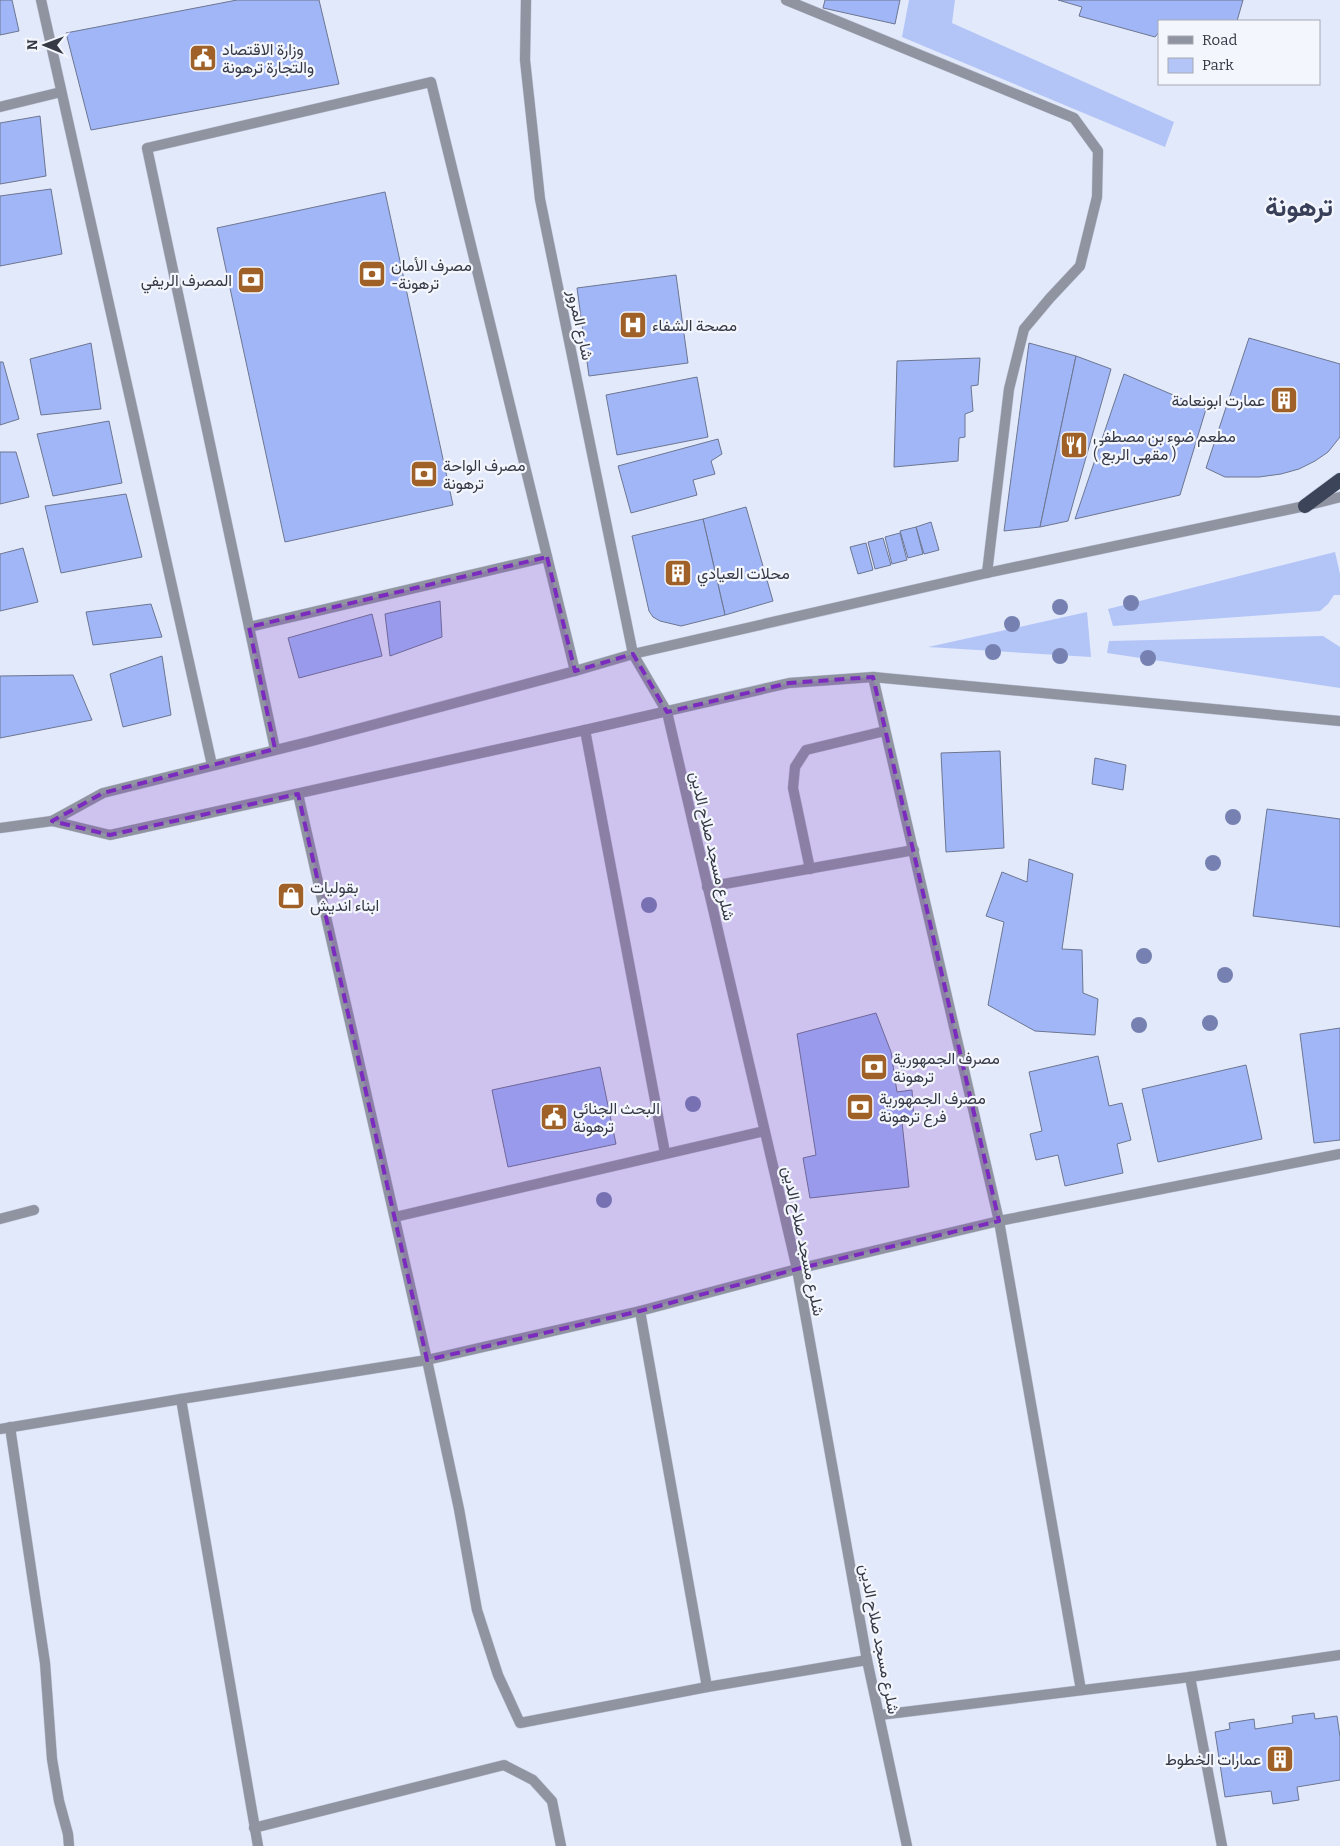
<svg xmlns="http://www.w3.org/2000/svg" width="1340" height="1846" font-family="Bitter,Vazirmatn,serif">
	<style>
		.green { fill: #b3c4f7 }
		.building { fill: #a1b6f7; stroke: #6c7691 }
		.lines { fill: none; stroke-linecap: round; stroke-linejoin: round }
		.service-casing { stroke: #bfc6d7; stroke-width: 11 }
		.minor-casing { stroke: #bfc6d7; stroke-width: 11 }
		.tertiary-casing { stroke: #bfc6d7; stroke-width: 11 }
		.trunk-casing { stroke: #bfc6d7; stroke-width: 15 }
		.service { stroke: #9094a1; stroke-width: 10 }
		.minor { stroke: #9094a1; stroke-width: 10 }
		.tertiary { stroke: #9094a1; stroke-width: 10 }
		.trunk { stroke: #3c445a; stroke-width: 14 }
		.tree { fill: #7681b1 }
		.marked { fill: #7b2cbf; fill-opacity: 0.2; stroke: #7b2cbf; stroke-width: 4; stroke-dasharray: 10 6; stroke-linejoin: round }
		.labels { text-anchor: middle; stroke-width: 4.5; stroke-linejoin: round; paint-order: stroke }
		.poi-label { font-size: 16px; fill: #353945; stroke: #f4f6fd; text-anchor: start }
		.street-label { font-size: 16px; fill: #353945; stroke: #f4f6fd }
		.town-label { font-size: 26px; font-weight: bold; fill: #384059; stroke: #f4f6fd }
	</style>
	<rect width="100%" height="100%" fill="#e2e9fb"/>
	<g class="green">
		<polygon points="909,0 955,0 952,23 1174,122 1165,147 902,37"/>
		<polygon points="1335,552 1340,574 1340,595 1334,595 1328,604 1320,611 1113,626 1108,609"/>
		<polygon points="1087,612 1091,657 928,647"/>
		<polygon points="1323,636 1340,647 1340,688 1107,653 1109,641"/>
	</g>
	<g class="building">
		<polygon points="0,0 12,0 19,31 0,35"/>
		<polygon points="237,0 319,0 339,84 91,130 66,33"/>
		<polygon points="825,0 900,0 895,24 823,8"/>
		<polygon points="1058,0 1243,0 1237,21 1159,21 1159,32 1155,37 1079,16 1082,7"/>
		<polygon points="40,116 46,176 0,184 0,123"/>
		<polygon points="51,189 62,254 0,266 0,196"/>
		<polygon points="385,192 453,505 285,542 217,228"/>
		<polygon points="676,275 688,363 589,376 577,288"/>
		<polygon points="1249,338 1340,364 1340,437 1328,452 1315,461 1299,469 1281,474 1259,477 1225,477 1206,468"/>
		<polygon points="91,343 101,409 41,415 30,359"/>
		<polygon points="1029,343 1076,356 1040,527 1004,531"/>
		<polygon points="1076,356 1111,369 1068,521 1040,527"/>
		<polygon points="980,358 978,385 971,386 973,411 965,414 965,437 959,438 958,461 894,467 897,361"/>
		<polygon points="0,362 3,362 19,419 0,425"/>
		<polygon points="1124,374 1206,409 1180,495 1075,519"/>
		<polygon points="697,377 708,437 617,455 606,395"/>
		<polygon points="109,421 122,483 53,496 37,434"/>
		<polygon points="718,439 722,454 711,461 715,474 693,480 697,495 631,513 618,466"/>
		<polygon points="0,452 16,452 29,497 0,504"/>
		<polygon points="126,494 142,557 61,573 45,506"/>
		<polygon points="746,507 773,601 725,615 703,519"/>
		<polygon points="703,519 725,615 681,626 660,621 653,617 649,611 632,536"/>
		<polygon points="931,522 939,550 924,554 916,527"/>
		<polygon points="916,527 923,554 908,558 900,531"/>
		<polygon points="900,533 907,560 892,564 885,537"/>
		<polygon points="883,538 891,565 875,569 868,542"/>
		<polygon points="866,543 873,570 858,574 850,547"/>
		<polygon points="23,548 38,602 0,611 0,554"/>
		<polygon points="440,601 442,637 390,656 385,614"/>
		<polygon points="151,604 162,637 93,645 86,612"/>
		<polygon points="372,614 382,656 299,678 288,638"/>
		<polygon points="162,656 171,715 123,727 110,674"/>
		<polygon points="73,675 92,720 0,738 0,676"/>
		<polygon points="1000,751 1004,848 946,852 941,753"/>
		<polygon points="1095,758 1126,765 1123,790 1092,784"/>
		<polygon points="1267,809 1340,819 1340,927 1253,916"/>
		<polygon points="1029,859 1073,874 1062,949 1082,950 1083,993 1098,999 1095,1035 1035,1031 988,1005 1004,922 986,916 1002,872 1027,882"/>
		<polygon points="876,1013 891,1052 897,1092 912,1090 914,1122 902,1122 909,1187 810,1198 803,1158 816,1155 797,1034"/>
		<polygon points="1340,1028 1340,1140 1314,1143 1300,1034"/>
		<polygon points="1098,1056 1109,1106 1122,1103 1131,1140 1117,1144 1123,1173 1065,1186 1058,1155 1036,1160 1030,1134 1042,1131 1029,1072"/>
		<polygon points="1246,1065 1262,1139 1158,1162 1142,1089"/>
		<polygon points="600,1067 616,1144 508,1167 492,1090"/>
		<polygon points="1314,1713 1315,1719 1337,1716 1340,1737 1340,1780 1297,1787 1299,1800 1273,1804 1271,1791 1225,1797 1215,1732 1230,1729 1229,1723 1254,1719 1255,1729 1293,1723 1292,1716"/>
	</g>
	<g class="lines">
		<g class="service-casing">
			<g id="service">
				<polyline points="810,869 793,788 795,767 806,750 885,731"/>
				<polyline points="707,887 914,850"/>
			</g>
		</g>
		<g class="minor-casing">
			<g id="minor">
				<polyline points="41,0 212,765"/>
				<polyline points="526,0 525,60 540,199 633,654 667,712 797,1269 867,1660 907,1846"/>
				<polyline points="786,0 1074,118 1098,151 1097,197 1080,266 1050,298 1024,329 1009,389 987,573"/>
				<polyline points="0,107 61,92"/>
				<polyline points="249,627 547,557"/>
				<polyline points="873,677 999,1221 1081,1690"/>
				<polyline points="585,730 665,1153"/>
				<polyline points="275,749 147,148 431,82 575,671"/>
				<polyline points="298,794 427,1360 459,1509 477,1610 498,1675 520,1723 707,1687 867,1660"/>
				<polyline points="395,1217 764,1131"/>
				<polyline points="0,1219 34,1210"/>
				<polyline points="181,1399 258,1846"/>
				<polyline points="10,1427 45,1663 52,1759 59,1801 68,1834 69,1846"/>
				<polyline points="0,1429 181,1399 427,1360 640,1311"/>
				<polyline points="1190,1677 1222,1846"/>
				<polyline points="707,1687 640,1311 797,1269 999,1221 1340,1154"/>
				<polyline points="880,1715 1190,1677 1340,1655"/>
				<polyline points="254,1828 504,1765 533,1780 552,1801 561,1846"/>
			</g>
		</g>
		<g class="tertiary-casing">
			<g id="tertiary">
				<polyline points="52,821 103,793 312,741 575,671 633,654 987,573 1305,506 1340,497"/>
				<polyline points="0,828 52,821 110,835 585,730 789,683 873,677 1340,721"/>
			</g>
		</g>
		<g class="trunk-casing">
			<polyline id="trunk" points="1305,506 1340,480"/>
		</g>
		<use href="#service" class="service"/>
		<use href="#minor" class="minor"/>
		<use href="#tertiary" class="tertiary"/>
		<use href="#trunk" class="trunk"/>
	</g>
	<g class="tree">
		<circle cx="1131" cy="603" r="8"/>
		<circle cx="1060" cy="607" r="8"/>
		<circle cx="1012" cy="624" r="8"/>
		<circle cx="993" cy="652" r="8"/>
		<circle cx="1060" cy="656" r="8"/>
		<circle cx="1148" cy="658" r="8"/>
		<circle cx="1233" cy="817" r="8"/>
		<circle cx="1213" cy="863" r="8"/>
		<circle cx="649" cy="905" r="8"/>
		<circle cx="1144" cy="956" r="8"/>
		<circle cx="1225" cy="975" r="8"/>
		<circle cx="1210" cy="1023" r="8"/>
		<circle cx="1139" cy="1025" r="8"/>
		<circle cx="693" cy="1104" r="8"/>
		<circle cx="604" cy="1200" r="8"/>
	</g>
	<path class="marked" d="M547 557 575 671 633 654 667 712 789 683 873 677 999 1221 797 1269 640 1311 427 1360 298 794 110 835 52 821 103 793 275 749 249 627Z"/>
	<defs>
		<g id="civic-square" transform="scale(1.4375)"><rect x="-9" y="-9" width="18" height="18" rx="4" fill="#9f6127" stroke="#f4f6fd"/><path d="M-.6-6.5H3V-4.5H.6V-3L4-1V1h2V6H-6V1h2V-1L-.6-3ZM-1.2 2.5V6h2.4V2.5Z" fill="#fff"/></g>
		<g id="bank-square" transform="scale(1.4375)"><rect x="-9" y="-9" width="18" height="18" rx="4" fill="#9f6127" stroke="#f4f6fd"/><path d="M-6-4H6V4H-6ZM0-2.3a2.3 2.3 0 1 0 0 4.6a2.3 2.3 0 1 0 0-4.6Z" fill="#fff"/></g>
		<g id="hospital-square" transform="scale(1.4375)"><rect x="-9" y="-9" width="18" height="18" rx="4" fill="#9f6127" stroke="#f4f6fd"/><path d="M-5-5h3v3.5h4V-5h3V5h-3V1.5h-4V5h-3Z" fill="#fff"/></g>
		<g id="building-square" transform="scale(1.4375)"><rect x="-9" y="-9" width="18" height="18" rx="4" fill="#9f6127" stroke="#f4f6fd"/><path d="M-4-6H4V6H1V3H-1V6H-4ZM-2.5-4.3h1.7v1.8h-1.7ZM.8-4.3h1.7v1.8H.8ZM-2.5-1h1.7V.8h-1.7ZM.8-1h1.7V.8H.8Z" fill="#fff"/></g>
		<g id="restaurant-square" transform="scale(1.4375)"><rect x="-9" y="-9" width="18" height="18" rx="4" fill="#9f6127" stroke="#f4f6fd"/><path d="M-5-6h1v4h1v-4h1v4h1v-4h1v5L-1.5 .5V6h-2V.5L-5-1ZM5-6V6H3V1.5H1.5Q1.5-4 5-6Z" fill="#fff"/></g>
		<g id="shop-square" transform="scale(1.4375)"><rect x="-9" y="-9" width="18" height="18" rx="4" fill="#9f6127" stroke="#f4f6fd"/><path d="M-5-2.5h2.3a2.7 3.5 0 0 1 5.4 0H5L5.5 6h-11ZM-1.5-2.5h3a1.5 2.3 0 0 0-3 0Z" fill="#fff"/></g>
	</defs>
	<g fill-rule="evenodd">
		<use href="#civic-square" x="203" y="58"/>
		<use href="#bank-square" x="372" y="274"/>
		<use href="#bank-square" x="251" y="280"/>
		<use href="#hospital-square" x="633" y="325"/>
		<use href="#building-square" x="1284" y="400"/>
		<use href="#restaurant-square" x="1074" y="445"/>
		<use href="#bank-square" x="424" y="474"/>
		<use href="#building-square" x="678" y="573"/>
		<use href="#shop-square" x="291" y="896"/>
		<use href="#bank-square" x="874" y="1067"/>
		<use href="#bank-square" x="860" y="1107"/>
		<use href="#civic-square" x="554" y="1117"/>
		<use href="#building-square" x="1280" y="1759"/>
	</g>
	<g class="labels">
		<g class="poi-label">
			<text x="222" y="55">وزارة الاقتصاد<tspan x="222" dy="18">والتجارة ترهونة</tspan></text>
			<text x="391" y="271">مصرف الأمان<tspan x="391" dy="18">-ترهونة</tspan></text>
			<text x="232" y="286" text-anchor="end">المصرف الريفي</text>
			<text x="652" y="331">مصحة الشفاء</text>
			<text x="1265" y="406" text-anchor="end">عمارت ابونعامة</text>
			<text x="1093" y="442">مطعم ضوء بن مصطفى<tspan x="1093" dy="18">( مقهى الربع )</tspan></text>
			<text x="443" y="471">مصرف الواحة<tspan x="443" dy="18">ترهونة</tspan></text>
			<text x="697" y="579">محلات العيادي</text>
			<text x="310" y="893">بقوليات<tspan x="310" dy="18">ابناء انديش</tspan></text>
			<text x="893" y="1064">مصرف الجمهورية<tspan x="893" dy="18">ترهونة</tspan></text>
			<text x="879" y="1104">مصرف الجمهورية<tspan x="879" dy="18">فرع ترهونة</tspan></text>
			<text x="573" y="1114">البحث الجنائي<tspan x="573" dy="18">ترهونة</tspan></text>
			<text x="1261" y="1765" text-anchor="end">عمارات الخطوط</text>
		</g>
		<g class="street-label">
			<text transform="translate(581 325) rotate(78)" y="6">شارع المرور</text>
			<text transform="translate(713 846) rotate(77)" y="6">شلرع مسجد صلاح الدين</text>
			<text transform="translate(804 1241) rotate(78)" y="6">شلرع مسجد صلاح الدين</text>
			<text transform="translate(880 1639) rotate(79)" y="6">شلرع مسجد صلاح الدين</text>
		</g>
		<g class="town-label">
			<text x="1299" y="216">ترهونة</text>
		</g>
	</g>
	<rect x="1158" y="20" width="162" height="65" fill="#f4f6fd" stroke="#a8aab3"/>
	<rect x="1168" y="36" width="25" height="8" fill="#9094a1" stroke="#a8aab3"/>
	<text x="1202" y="45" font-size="15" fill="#353945">Road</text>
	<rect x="1168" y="58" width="25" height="15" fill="#b3c4f7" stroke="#a8aab3"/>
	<text x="1202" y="70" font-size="15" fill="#353945">Park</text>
	<g transform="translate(45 45) rotate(271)" stroke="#f4f6fd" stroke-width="4" paint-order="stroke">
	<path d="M0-4L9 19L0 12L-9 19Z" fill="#353945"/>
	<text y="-8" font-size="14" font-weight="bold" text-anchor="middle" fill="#353945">N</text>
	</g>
</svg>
